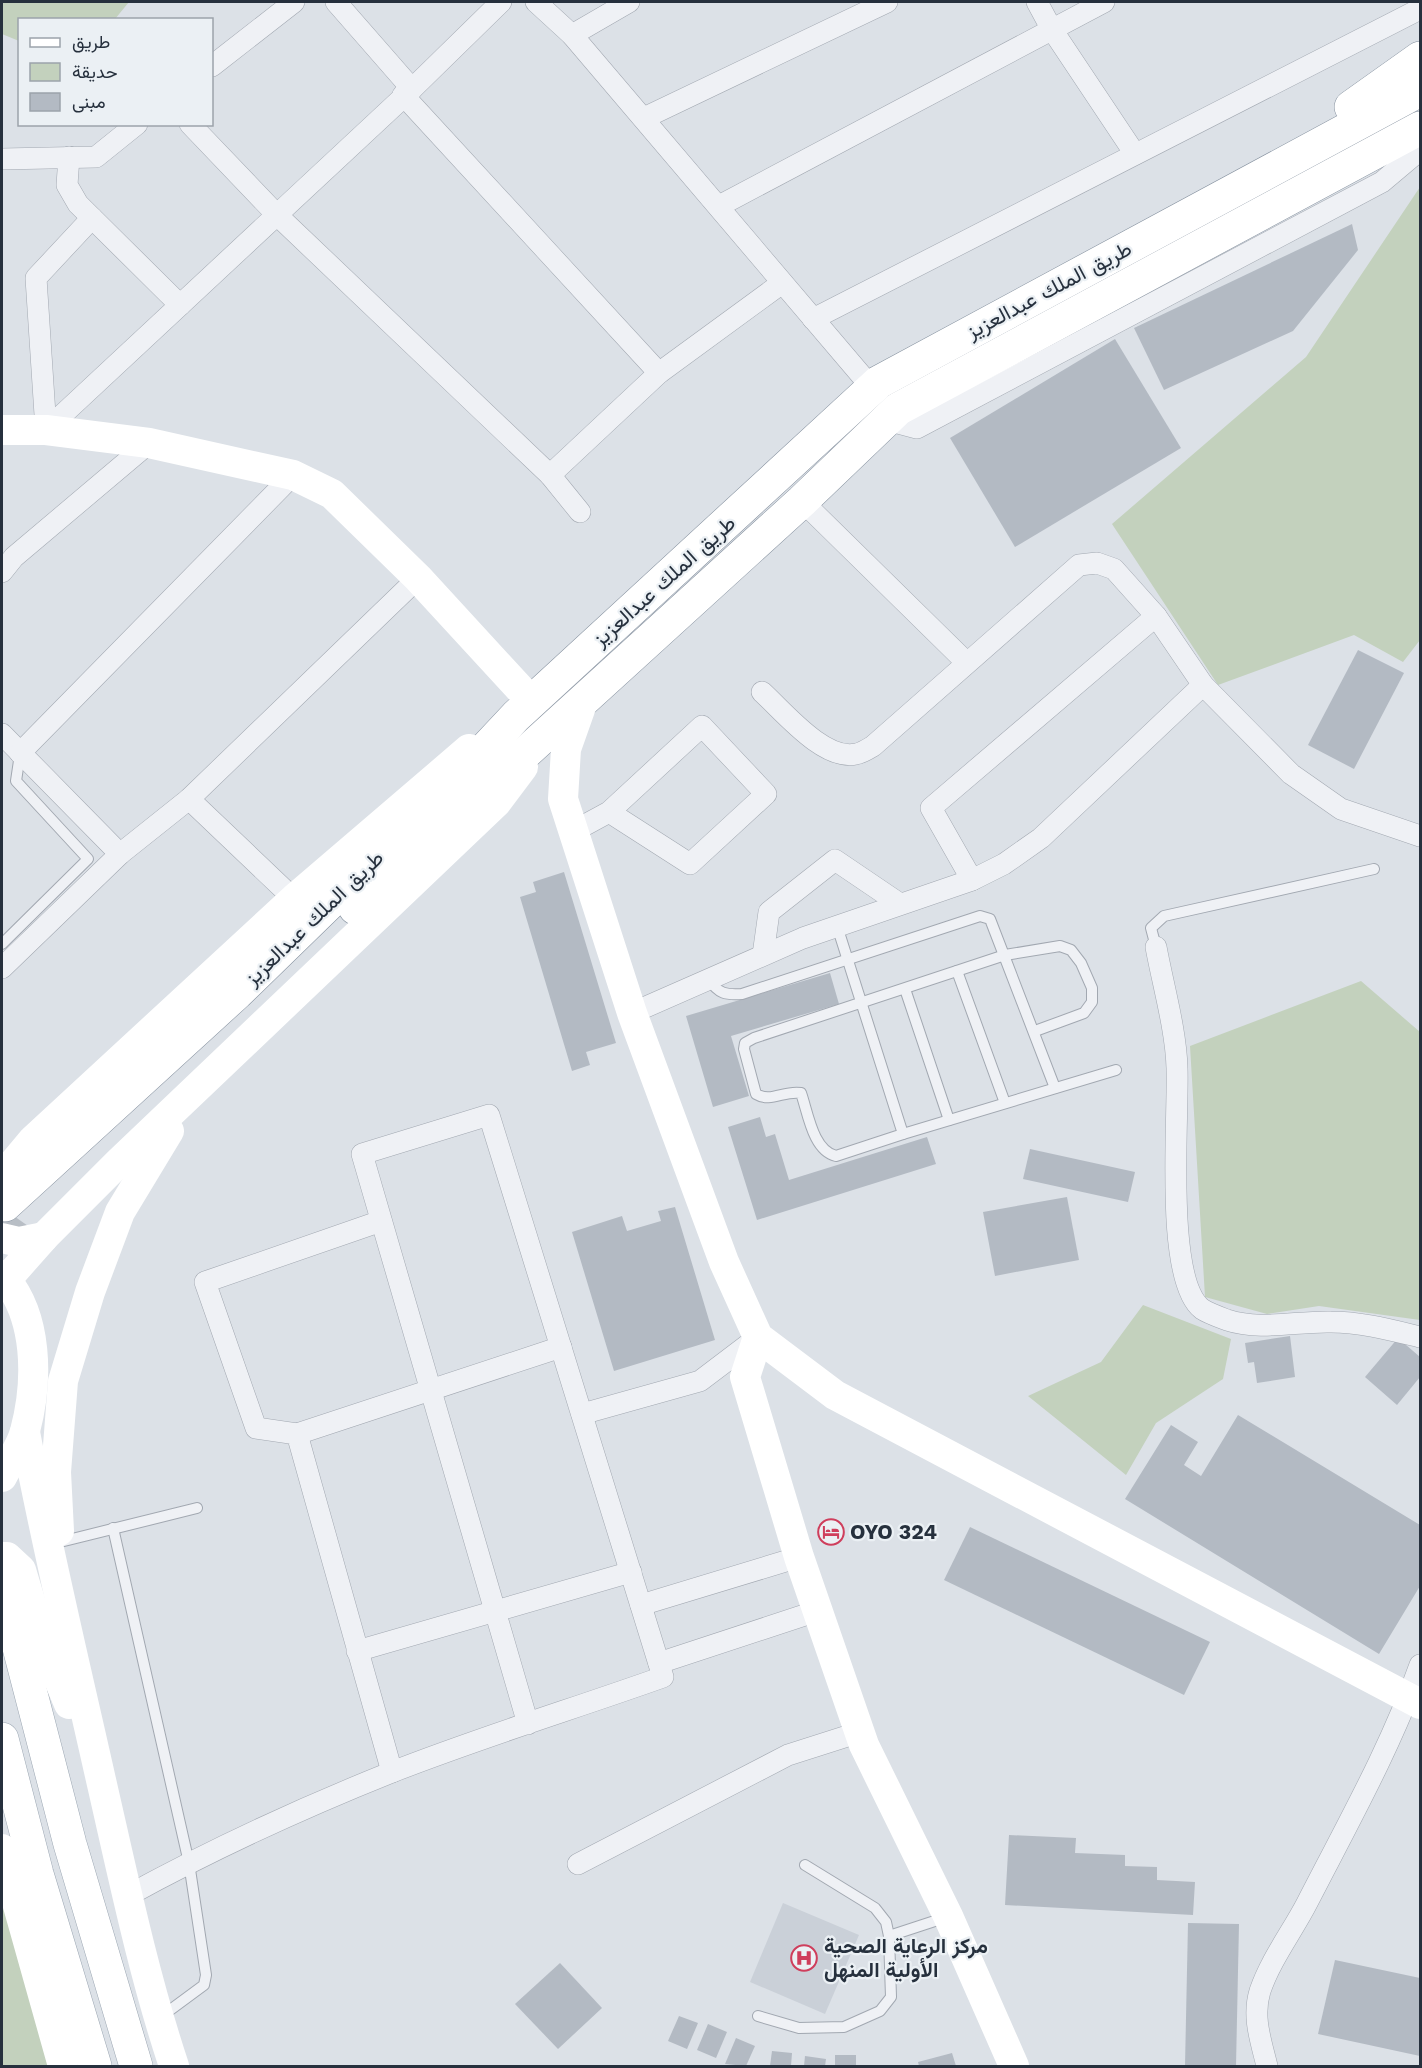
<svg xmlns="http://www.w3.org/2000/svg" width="1422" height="2068" font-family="'Work Sans',Vazirmatn,sans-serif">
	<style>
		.built { fill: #cad0d8 }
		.green { fill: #c3d1bd }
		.building { fill: #b3bac3 }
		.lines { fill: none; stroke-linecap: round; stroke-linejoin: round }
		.highway-tunnel { stroke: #b8bec5; stroke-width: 33; stroke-dasharray: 33 16; stroke-linecap: butt }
		.lane-casing { stroke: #a2a8b1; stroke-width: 12 }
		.street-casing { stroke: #a2a8b1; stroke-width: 22 }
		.primary-casing { stroke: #9ba6b2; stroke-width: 34 }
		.highway-casing { stroke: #838f9d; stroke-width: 34 }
		.lane { stroke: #eff1f5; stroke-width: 10 }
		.street { stroke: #eff1f5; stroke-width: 21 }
		.secondary { stroke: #fff; stroke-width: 30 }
		.primary { stroke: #fff; stroke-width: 33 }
		.highway { stroke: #fff; stroke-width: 33 }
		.labels { text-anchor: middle; stroke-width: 4.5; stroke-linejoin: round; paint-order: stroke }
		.street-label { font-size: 21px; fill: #26303d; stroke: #ebf0f4 }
		.poi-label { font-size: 21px; font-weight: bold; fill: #26303d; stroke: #ebf0f4; text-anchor: start }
	</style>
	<rect width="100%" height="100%" fill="#dce1e7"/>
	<polygon class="built" points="783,1903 859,1935 825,2014 750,1982"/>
	<g class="green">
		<polygon points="2,2 129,2 115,19 20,20 19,41 2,34"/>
		<polygon points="1420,187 1420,640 1403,662 1354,635 1218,685 1112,524 1306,357"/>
		<polygon points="1361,981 1420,1032 1420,1320 1319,1306 1267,1314 1205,1297 1190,1046"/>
		<polygon points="1143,1305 1231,1339 1223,1379 1156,1423 1126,1475 1028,1396 1101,1362"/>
		<polygon points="2,1892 48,2066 2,2066"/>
	</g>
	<g class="building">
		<polygon points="1352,224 1358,250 1293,331 1164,390 1134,328"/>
		<polygon points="1115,339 1181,448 1015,547 950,438"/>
		<polygon points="1358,650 1404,673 1354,769 1308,745"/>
		<polygon points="564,872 616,1043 586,1052 590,1065 572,1071 520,897 536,892 533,882"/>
		<polygon points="830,973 839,1004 731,1036 749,1096 713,1107 686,1016"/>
		<polygon points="760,1117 766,1137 775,1134 789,1180 927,1137 936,1164 757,1220 728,1127"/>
		<polygon points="1030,1149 1135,1172 1128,1202 1023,1179"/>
		<polygon points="1067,1197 1079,1260 995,1276 983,1212"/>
		<polygon points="675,1207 715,1340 614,1371 572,1232 622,1216 627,1231 661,1221 658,1211"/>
		<polygon points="1290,1336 1295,1377 1257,1383 1254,1362 1248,1363 1245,1343"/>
		<polygon points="1398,1338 1420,1357 1420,1377 1397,1405 1365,1377"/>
		<polygon points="1238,1415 1420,1525 1420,1586 1379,1654 1125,1499 1171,1425 1198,1442 1184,1465 1201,1476"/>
		<polygon points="970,1527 1210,1642 1184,1695 944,1580"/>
		<polygon points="1009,1835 1076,1838 1075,1853 1125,1855 1125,1866 1157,1867 1157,1880 1195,1882 1193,1915 1005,1905"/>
		<polygon points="1188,1923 1239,1924 1236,2066 1185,2066"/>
		<polygon points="1335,1960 1420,1978 1420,2056 1318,2034"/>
		<polygon points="560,1963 602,2008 558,2049 515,2004"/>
		<polygon points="679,2016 698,2023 687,2049 668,2041"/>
		<polygon points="708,2024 727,2032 716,2058 697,2050"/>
		<polygon points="736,2038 755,2046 746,2066 725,2064"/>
		<polygon points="772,2051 792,2053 791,2066 770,2066"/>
		<polygon points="952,2053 956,2066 919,2066 918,2062"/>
		<rect x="835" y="2055" width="21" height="11"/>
		<polygon points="805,2056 826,2059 825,2066 804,2066"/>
	</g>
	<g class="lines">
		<polyline class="highway-tunnel" points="2,1248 21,1221"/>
		<g class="lane-casing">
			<g id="lane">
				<path d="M837 926 903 1134 836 1156C813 1151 808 1113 801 1093 784 1090 771 1103 756 1094L744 1049 745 1043 754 1038 1005 955 1060 946 1071 950 1081 963 1092 988V1002L1084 1013 1035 1031"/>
				<polyline points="2,944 88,859 16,781 20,754"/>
				<polyline points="1156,947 1151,928 1164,916 1374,869"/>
				<polyline points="957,971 1005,1103"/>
				<path d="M709 979C718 994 726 995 742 994L980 916 990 919 1055 1088"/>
				<polyline points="905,989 949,1120"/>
				<polyline points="903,1134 1116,1070"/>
				<polyline points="113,1528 189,1863 206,1975 204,1985 162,2016"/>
				<polyline points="60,1542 197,1508"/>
				<polyline points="889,1936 947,1917"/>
				<polyline points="758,2016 799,2028 844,2027 880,2011 891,1997 889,1936 886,1922 875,1908 805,1865"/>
			</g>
		</g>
		<g class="street-casing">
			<g id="street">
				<polyline points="336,2 412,89"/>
				<polyline points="536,2 572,35 873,389"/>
				<polyline points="1037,2 1051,28 1135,154"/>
				<polyline points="572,35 629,2"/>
				<polyline points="212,66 294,2"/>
				<polyline points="403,95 659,373"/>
				<polyline points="644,118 887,2"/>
				<polyline points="190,124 277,215 550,475 580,512"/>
				<polyline points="69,157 67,185 78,204 180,305"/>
				<polyline points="2,159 96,157 137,124"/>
				<polyline points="719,206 1104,2"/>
				<polyline points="813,319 1420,9"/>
				<polyline points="887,420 917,428 1382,182 1420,150"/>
				<polyline points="46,430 412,89 501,2"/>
				<polyline points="46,430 36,278 92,218"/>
				<polyline points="550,475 659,373 782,283"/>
				<polyline points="802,501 966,662"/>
				<polyline points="2,572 14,557 149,443"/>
				<path d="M762 692C784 712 824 761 856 754 862 753 868 749 873 746L1079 565 1097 563 1114 569 1156 616 1203 685 1291 774 1341 809 1420 836"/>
				<polyline points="2,734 120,854"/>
				<polyline points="20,753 293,475"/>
				<polyline points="189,799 294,899"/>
				<polyline points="574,831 609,812 690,864 766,794 702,726 609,812"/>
				<polyline points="972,880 931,808 1156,616"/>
				<path d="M1156 947C1163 985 1176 1030 1177 1068 1179 1117 1164 1280 1202 1309 1208 1313 1219 1317 1227 1320 1261 1331 1296 1321 1331 1322 1361 1322 1391 1330 1420 1337"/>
				<polyline points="763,955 769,912 835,860 900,904"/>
				<polyline points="2,968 120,854 189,799 418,578"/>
				<polyline points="632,1013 803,938 972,880 1004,864 1041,838 1203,685"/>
				<polyline points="381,1221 205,1282 256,1428 297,1434 392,1772"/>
				<polyline points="582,1414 700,1381 758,1337"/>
				<polyline points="297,1434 561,1347"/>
				<polyline points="641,1605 799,1557"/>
				<polyline points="357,1651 631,1572"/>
				<polyline points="659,1663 817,1611"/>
				<polyline points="578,1864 788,1755 860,1732"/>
				<path d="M127 1896C211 1850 302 1808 392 1772 481 1737 573 1709 663 1677L489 1115 362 1154 528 1724"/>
				<path d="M1267 2066C1261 2041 1252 2017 1260 1991 1271 1959 1292 1932 1307 1903 1347 1825 1391 1747 1420 1665"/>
			</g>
		</g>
		<g class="primary-casing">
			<g id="primary">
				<polyline points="2,1582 70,1844 136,2066"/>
				<polyline points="2,1739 37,1874 95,2066"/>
			</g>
		</g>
		<g class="highway-casing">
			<g id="highway">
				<polyline points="1351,107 1420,58"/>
				<polyline points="355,908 802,501 898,409 1420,128"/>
				<polyline points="5,1205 237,993 457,779 516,716 879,382 1420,90"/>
			</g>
		</g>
		<use href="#lane" class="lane"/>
		<use href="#street" class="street"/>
		<g class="secondary">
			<polyline points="2,430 46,430 149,443 293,475 332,494 418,578 532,702"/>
			<polyline points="583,701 566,749 563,799 632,1013 724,1262 758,1337 835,1395 1420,1704"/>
			<polyline points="2,1177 33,1140 294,899 469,749"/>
			<polyline points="2,1238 19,1242 44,1237"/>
			<path d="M2 1275C39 1315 38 1382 25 1431 21 1447 9 1463 2 1477"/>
			<polyline points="6,1280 44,1237 119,1162 496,803 523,767"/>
			<polyline points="758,1337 745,1377 799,1557 864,1745 948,1916 1014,2066"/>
			<path d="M25 1432C47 1549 75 1664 101 1780 123 1876 143 1973 174 2066"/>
			<polyline points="59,1531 56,1472 63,1381 90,1292 120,1212 169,1131"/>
			<polyline points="2,1557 7,1557 21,1570 40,1634 69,1704"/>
			<polyline points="2,1849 63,2066"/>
		</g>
		<use href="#primary" class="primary"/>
		<use href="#highway" class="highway"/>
	</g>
	<defs>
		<g id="hotel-ring" transform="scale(1.35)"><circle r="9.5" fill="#ebf0f4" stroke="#cf3e5c" stroke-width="1.5"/><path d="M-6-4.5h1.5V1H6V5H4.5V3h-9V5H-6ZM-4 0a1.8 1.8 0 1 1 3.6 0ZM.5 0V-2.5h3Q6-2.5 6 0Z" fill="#cf3e5c"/></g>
		<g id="hospital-ring" transform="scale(1.35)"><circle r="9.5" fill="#ebf0f4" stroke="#cf3e5c" stroke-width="1.5"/><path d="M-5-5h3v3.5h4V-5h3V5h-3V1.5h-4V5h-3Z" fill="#cf3e5c"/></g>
	</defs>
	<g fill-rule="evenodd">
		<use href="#hotel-ring" x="831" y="1532"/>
		<use href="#hospital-ring" x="804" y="1958"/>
	</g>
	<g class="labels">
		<g class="street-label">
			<text transform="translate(1049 290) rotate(-28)" y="7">طريق الملك عبدالعزيز</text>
			<text transform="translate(664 581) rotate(-42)" y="7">طريق الملك عبدالعزيز</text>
			<text transform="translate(314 918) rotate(-44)" y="7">طريق الملك عبدالعزيز</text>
		</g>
		<g class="poi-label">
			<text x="850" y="1539">OYO 324</text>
			<text x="824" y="1953">مركز الرعاية الصحية<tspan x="824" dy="24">الأولية المنهل</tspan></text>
		</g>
	</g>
	<rect width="1422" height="2068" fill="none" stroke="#26303d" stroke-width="6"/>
	<rect x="18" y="18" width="195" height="108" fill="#ebf0f4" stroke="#9ca3ab" stroke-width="1.5"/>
	<rect x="30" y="38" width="30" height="9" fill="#ffffff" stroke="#9ca3ab" stroke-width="1.5"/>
	<text x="72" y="48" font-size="18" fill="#26303d">طريق</text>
	<rect x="30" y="63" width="30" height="18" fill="#c3d1bd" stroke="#9ca3ab" stroke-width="1.5"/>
	<text x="72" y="78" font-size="18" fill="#26303d">حديقة</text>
	<rect x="30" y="93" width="30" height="18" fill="#b3bac3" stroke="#9ca3ab" stroke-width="1.5"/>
	<text x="72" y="108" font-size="18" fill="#26303d">مبنى</text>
</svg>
